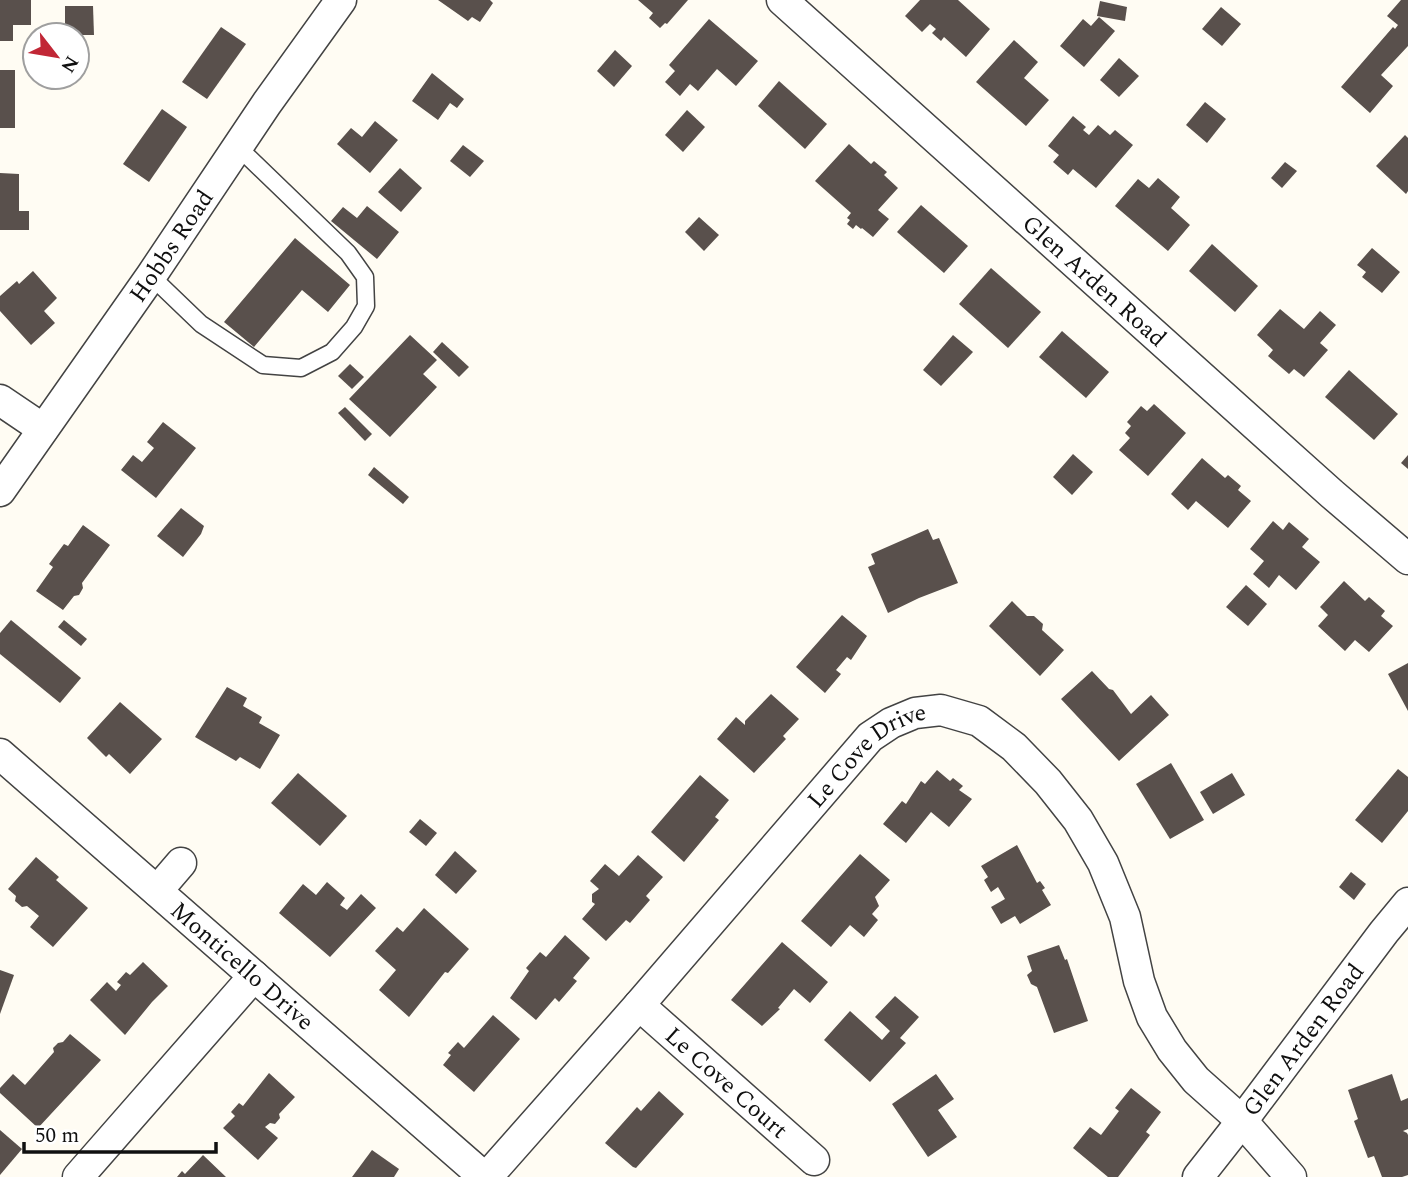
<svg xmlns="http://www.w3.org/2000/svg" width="1408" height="1177" font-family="Spectral,serif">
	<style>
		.building { fill: #59504c }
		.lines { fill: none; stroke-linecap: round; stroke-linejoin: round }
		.service-casing { stroke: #434343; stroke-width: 19 }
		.minor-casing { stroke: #434343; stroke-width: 33 }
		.service { stroke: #fff; stroke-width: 16 }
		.minor { stroke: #fff; stroke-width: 30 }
		.labels { text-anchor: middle; stroke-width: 7; stroke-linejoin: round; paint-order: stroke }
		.street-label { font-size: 24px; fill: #101010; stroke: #fff }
	</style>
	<rect width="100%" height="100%" fill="#fffcf3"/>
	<g class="building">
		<polygon points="0,0 31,0 31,25 13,25 13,41 0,41"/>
		<polygon points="438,0 490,0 493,3 480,22 472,17 468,21"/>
		<polygon points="638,0 688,0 667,24 665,23 660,28 649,18 653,13"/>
		<polygon points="920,0 958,0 990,29 966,57 944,37 941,41 932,33 936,29 930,24 922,32 905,16"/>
		<polygon points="1401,0 1408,0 1408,46 1381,75 1393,86 1370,113 1341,87 1393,27 1395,29 1398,25 1387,16"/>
		<polygon points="1100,1 1127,7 1125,21 1097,16"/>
		<polygon points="65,6 93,6 94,35 65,35"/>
		<polygon points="1221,7 1241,24 1222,46 1202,29"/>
		<polygon points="1099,17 1115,31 1084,67 1060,46 1083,19 1091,26"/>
		<polygon points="709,19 758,61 736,86 717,69 698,91 690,84 680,96 665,82 675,71 669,65"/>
		<polygon points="221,27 246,44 207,99 182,82"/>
		<polygon points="1014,40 1038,62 1024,78 1049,100 1026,126 976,82"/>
		<polygon points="615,50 632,66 614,87 597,71"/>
		<polygon points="1119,58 1139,76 1119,97 1100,80"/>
		<rect x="0" y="70" width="15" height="58"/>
		<polygon points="432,73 464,99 457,108 450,103 438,120 412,101"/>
		<polygon points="779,81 827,124 805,149 758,106"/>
		<polygon points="1205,102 1226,119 1207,143 1186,125"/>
		<polygon points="162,109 187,127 149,182 123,164"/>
		<polygon points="687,110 705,127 683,152 665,135"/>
		<polygon points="1073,116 1086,127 1083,130 1089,135 1098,125 1110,135 1115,130 1133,145 1096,188 1073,169 1068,175 1053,162 1059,155 1048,146"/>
		<polygon points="375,121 398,140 370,173 337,144 351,128 362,137"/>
		<polygon points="1405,135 1408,138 1408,191 1406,194 1376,166"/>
		<polygon points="849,144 871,164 874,161 887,172 884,175 898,188 878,210 889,219 873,237 862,228 861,229 856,225 853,229 847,224 850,220 847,218 851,213 815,181"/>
		<polygon points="463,145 484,161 470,177 450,161"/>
		<polygon points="1285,162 1297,171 1282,188 1271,178"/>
		<polygon points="400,168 422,188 401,212 378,192"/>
		<polygon points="0,173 19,174 19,211 29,211 29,230 0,230"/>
		<polygon points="1158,178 1180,197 1171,208 1190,225 1168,251 1115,206 1138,179 1149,188"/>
		<polygon points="921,205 968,246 944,273 897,232"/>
		<polygon points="367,206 399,232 377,259 331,221 343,207 357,218"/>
		<polygon points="699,217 719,235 704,251 685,232"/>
		<polygon points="295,238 350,285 328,312 302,290 254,347 224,322"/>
		<polygon points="1212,244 1258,286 1235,312 1189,271"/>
		<polygon points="1372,248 1400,272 1382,293 1362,277 1366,272 1357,265"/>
		<polygon points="991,268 1041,312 1008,348 959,304"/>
		<polygon points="33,271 57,298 44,311 55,323 31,345 0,311 0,296 17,281 19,284"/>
		<polygon points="1280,309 1304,329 1320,311 1336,325 1320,343 1328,350 1304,377 1294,369 1289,374 1268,356 1273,350 1257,335"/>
		<polygon points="1062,331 1109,372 1086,398 1039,357"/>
		<polygon points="410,335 437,360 423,374 437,387 390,437 349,399"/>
		<polygon points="953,335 973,352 941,386 923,370"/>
		<polygon points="442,342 469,367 459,377 433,352"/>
		<polygon points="350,364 364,377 352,389 338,376"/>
		<polygon points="1349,370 1398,414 1374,440 1325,397"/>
		<polygon points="1154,404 1186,433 1148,476 1119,450 1130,438 1125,433 1131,426 1127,422 1141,406 1147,411"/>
		<polygon points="345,407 372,434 365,441 338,413"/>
		<polygon points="163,422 196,448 156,498 121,470 133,455 142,462 154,448 147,442"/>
		<polygon points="1073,454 1093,472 1072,495 1053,477"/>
		<polygon points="1408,455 1408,469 1401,463"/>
		<polygon points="1202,458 1225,478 1228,475 1241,486 1238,490 1251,501 1228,528 1196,501 1188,510 1171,494"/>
		<polygon points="374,467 409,497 403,504 368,475"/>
		<polygon points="181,508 204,526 201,534 183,557 157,536"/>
		<polygon points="1273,521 1283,530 1289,522 1309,539 1302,547 1320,562 1296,590 1279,575 1269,588 1253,574 1264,561 1250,549"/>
		<polygon points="83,525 110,545 82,583 83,588 79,595 74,596 63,610 36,591 53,567 49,564 64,544 68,546"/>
		<polygon points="928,529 933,540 939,538 958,583 919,598 888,613 868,567 875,564 871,554"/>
		<polygon points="1344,581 1365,601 1369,597 1385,611 1381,616 1393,626 1369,652 1355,640 1345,651 1318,626 1328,615 1320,607"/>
		<polygon points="1246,585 1267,604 1248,626 1226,607"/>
		<polygon points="1012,601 1027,616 1034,616 1043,624 1042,630 1064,650 1040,676 989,626"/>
		<polygon points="842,615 867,636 851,660 847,657 836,670 841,674 825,693 796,667"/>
		<polygon points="11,620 81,678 60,703 0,654 0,633"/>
		<polygon points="64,620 87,639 81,646 58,627"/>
		<polygon points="1408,663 1408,711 1388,674"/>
		<polygon points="1092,671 1109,689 1113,690 1131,714 1151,695 1169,715 1119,761 1061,699"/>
		<polygon points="227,687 247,698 243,706 262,717 259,723 280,735 260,769 240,757 236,761 195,737"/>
		<polygon points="771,694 799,719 783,736 786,739 754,773 717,739 736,717 745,725 745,721"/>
		<polygon points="120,702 162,739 130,774 109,754 106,757 87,738"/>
		<polygon points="1171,763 1204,820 1170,839 1136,784"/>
		<polygon points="1398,769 1408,777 1408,811 1382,843 1355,820"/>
		<polygon points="937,770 950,781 953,778 963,786 959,790 972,799 949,827 931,812 906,843 883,824 902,801 906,804 921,781 925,784"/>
		<polygon points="298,773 347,816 320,846 271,803"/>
		<polygon points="1232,773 1245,795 1213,814 1200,792"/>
		<polygon points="700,775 729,800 715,817 719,820 684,862 651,832"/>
		<polygon points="420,819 437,833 426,846 409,832"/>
		<polygon points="1017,845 1037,883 1040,881 1045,888 1042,890 1051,905 1020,924 1015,916 1001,924 991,907 1005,899 998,887 991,892 984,880 988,877 981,866"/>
		<polygon points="455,851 477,871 456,894 435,875"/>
		<polygon points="860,854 890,880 875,897 879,906 872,914 878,920 864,937 850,925 831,947 801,921"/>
		<polygon points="638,855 663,877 646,896 650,900 630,923 626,920 606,941 582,919 595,904 592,902 592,894 599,889 590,881 605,864 619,876"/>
		<polygon points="36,857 59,877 56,880 88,908 53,947 30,927 39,916 27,906 22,907 15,901 16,896 8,889"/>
		<polygon points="1351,872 1366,884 1354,900 1339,887"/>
		<polygon points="327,882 345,898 340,905 347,910 361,894 376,908 330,957 279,913 303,884 316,895"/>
		<polygon points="424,908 469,949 448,973 445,972 409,1017 379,990 396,970 375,951 397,927 403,932"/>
		<polygon points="565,935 590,958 573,978 577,981 559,1002 555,998 536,1020 510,998 529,971 526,968 540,952 546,957"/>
		<polygon points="782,942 828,982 810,1003 794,989 778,1008 780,1009 762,1026 731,1000"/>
		<polygon points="1059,945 1065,960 1067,959 1088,1021 1054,1033 1037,987 1031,984 1027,975 1032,971 1027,956"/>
		<polygon points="143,962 168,986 152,1002 125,1035 90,1000 107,982 116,991 121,985 117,982 126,972 130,975"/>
		<polygon points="0,970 14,975 0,1014"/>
		<polygon points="895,996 919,1017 900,1038 906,1043 870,1082 824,1040 850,1011 882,1040 890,1031 875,1017"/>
		<polygon points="493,1015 520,1039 474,1092 443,1065 451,1055 448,1053 458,1042 464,1048"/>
		<polygon points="70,1034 101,1060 38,1128 0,1093 0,1088 13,1074 25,1085 54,1052 53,1048 58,1043 63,1042"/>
		<polygon points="269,1073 295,1097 279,1114 280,1118 275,1124 270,1123 265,1127 278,1138 258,1160 223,1128 235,1116 231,1112 239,1103 243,1106"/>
		<polygon points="936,1074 954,1099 938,1110 957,1137 928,1157 892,1104"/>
		<polygon points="1392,1074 1401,1101 1408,1098 1408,1129 1403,1131 1407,1133 1408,1135 1408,1175 1402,1177 1382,1177 1374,1156 1368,1158 1354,1121 1358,1119 1348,1090"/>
		<polygon points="1131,1088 1161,1112 1146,1132 1150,1135 1118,1177 1108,1177 1073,1148 1090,1127 1101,1135 1119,1111 1115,1108"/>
		<polygon points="659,1091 684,1114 636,1168 633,1167 605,1143 637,1107 641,1111"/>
		<polygon points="0,1130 22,1149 0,1175"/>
		<polygon points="372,1150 399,1169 394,1177 352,1177"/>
		<polygon points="203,1155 226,1177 177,1177 182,1171 185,1174"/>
	</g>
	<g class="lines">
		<g class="service-casing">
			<polyline id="service" points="151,276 201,324 263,365 301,368 332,352 354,327 366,306 365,277 348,253 238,147"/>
		</g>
		<g class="minor-casing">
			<g id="minor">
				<path id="s1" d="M782 0 1332 494 1408 559"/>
				<polyline points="0,400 43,429"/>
				<path id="s2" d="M0 491 151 276 267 103 341 0"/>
				<path id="s3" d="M0 754 484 1177"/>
				<polyline points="157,891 181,863"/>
				<path id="s4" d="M639 1005 814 1160"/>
				<polyline points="78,1177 254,976"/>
				<path id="s5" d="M487 1177 639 1005 870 737 891 723 915 713 941 710 979 721 1014 747 1048 782 1078 820 1103 863 1125 917 1139 981 1152 1017 1172 1050 1196 1080 1242 1121 1291 1177"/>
				<path id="s6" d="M1198 1177 1242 1121 1384 932 1408 903"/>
			</g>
		</g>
		<use href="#service" class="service"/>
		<use href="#minor" class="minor"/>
	</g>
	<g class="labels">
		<g class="street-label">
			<text dy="8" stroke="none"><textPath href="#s2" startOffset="299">Hobbs Road</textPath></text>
			<text dy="8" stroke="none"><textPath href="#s1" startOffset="420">Glen Arden Road</textPath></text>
			<text dy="8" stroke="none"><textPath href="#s5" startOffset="570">Le Cove Drive</textPath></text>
			<text dy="8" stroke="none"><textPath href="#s3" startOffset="322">Monticello Drive</textPath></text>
			<text dy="8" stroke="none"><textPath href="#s6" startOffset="173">Glen Arden Road</textPath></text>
			<text dy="8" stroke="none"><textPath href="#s4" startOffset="117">Le Cove Court</textPath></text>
		</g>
	</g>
	<g transform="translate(56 56) rotate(121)"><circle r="33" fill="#ffffff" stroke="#9f9f9f" stroke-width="2"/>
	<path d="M0-5L12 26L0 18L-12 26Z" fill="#c12736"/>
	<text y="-10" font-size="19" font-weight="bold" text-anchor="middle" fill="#101010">N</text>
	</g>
	<path d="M24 1142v10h192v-10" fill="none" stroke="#101010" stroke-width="3.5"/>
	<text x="35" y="1142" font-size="21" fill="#101010" stroke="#ffffff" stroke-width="5" paint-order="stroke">50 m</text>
</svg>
